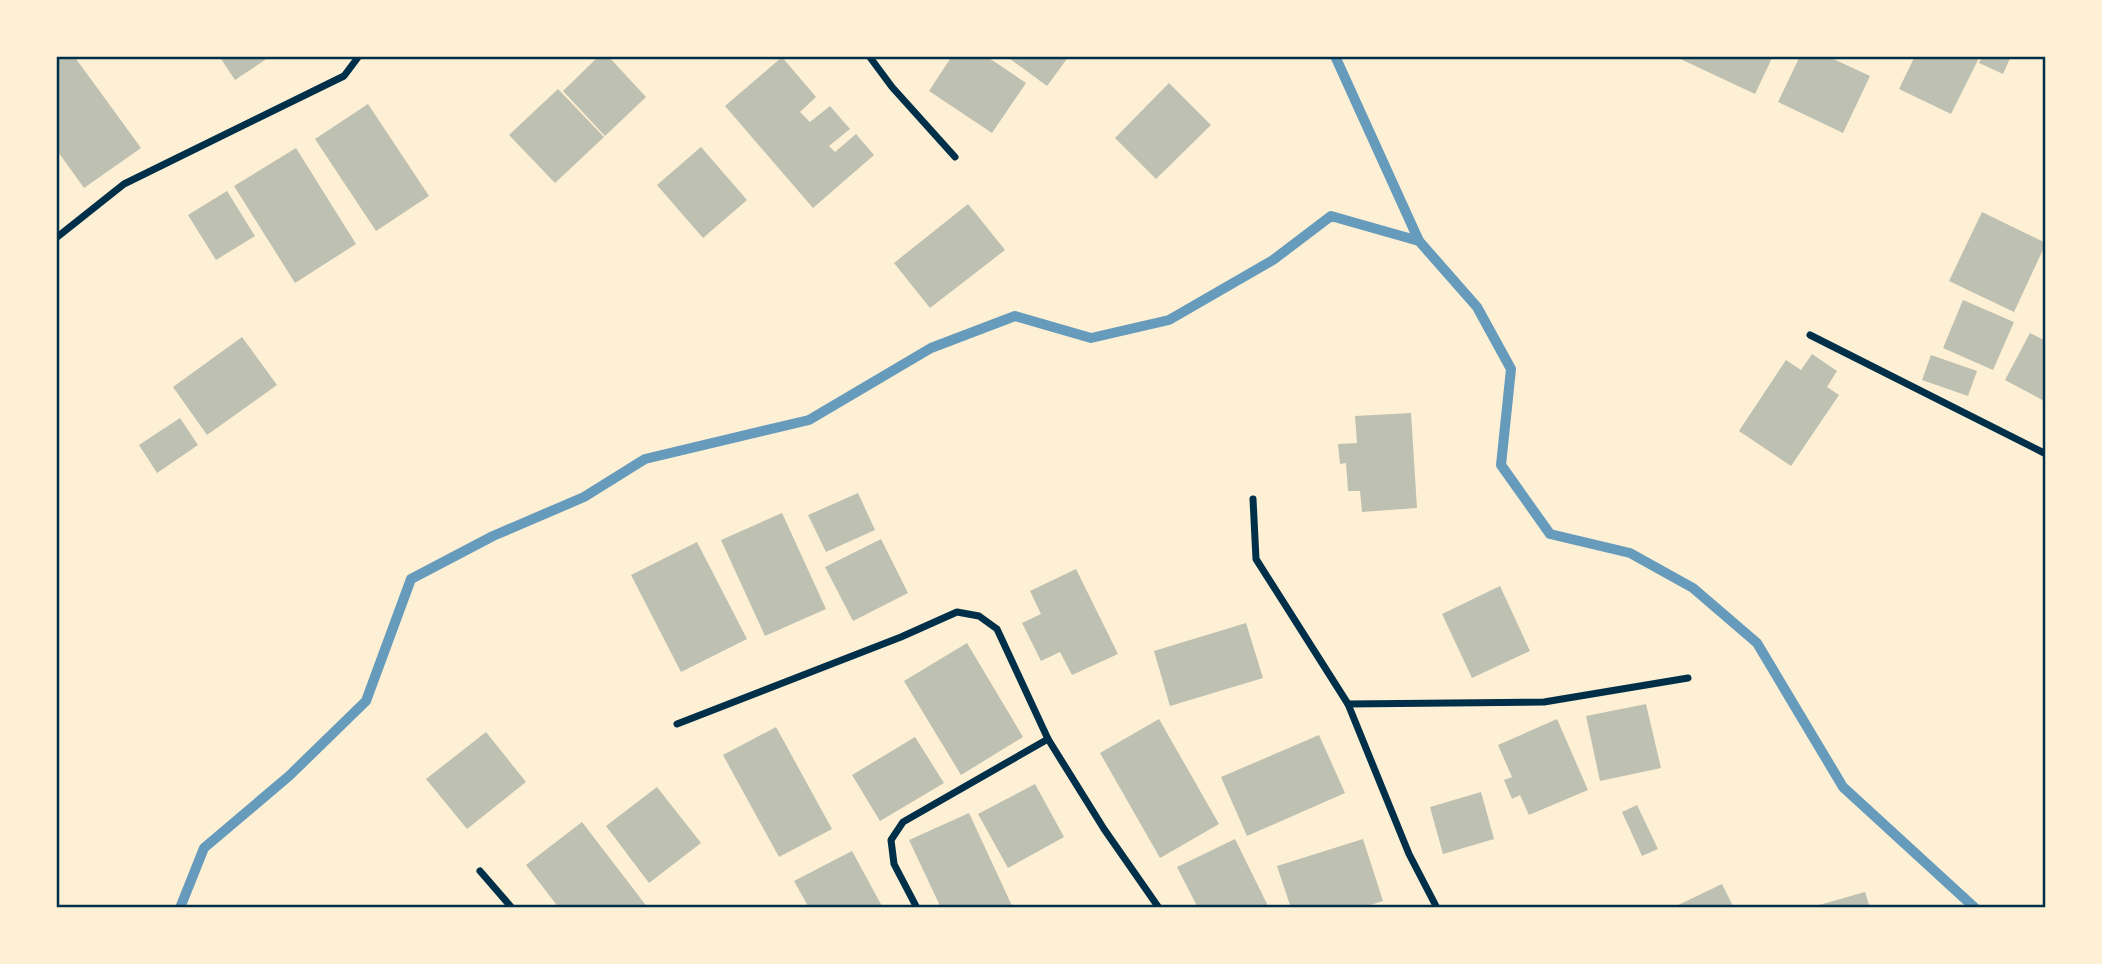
<svg xmlns="http://www.w3.org/2000/svg" width="2102" height="964" font-family="'Public Sans',sans-serif">
	<style>
		.lines { fill: none; stroke-linecap: round; stroke-linejoin: round }
		.stream { stroke: #669bbc; stroke-width: 10 }
		.building { fill: #bec0b2 }
		.minor { stroke: #003049; stroke-width: 7 }
		.neatline { fill: none; stroke: #003049; stroke-width: 2.5 }
	</style>
	<rect width="100%" height="100%" fill="#fdf0d5"/>
	<g class="lines">
		<g class="stream">
			<polyline points="1335,56 1419,241"/>
			<polyline points="180,908 204,848 289,776 366,701 411,579 493,536 584,497 645,459 809,420 931,348 1015,316 1091,338 1169,320 1273,260 1331,216 1419,241 1477,307 1511,369 1501,465 1550,534 1630,553 1693,588 1757,643 1843,787 1975,908"/>
		</g>
	</g>
	<g class="building">
		<polygon points="56,56 74,56 141,148 84,188 56,149"/>
		<polygon points="219,56 271,56 235,80"/>
		<polygon points="599,56 608,56 646,97 605,136 563,91"/>
		<polygon points="952,56 986,56 1026,83 992,133 929,91"/>
		<polygon points="1006,56 1069,56 1047,86"/>
		<polygon points="1674,56 1773,56 1755,94"/>
		<polygon points="1800,56 1827,56 1870,76 1843,133 1778,102"/>
		<polygon points="1915,56 1980,56 1951,114 1899,89"/>
		<polygon points="1982,56 2011,56 2003,74 1979,63"/>
		<polygon points="782,57 816,97 800,112 810,122 830,106 850,129 829,146 835,152 856,134 874,155 813,208 725,106"/>
		<polygon points="1169,83 1211,125 1156,179 1115,138"/>
		<polygon points="558,89 604,137 555,183 509,135"/>
		<polygon points="368,104 429,196 376,231 315,139"/>
		<polygon points="701,147 747,200 703,238 657,185"/>
		<polygon points="296,148 356,244 295,283 234,186"/>
		<polygon points="227,191 255,236 216,260 188,215"/>
		<polygon points="968,204 1005,250 930,308 894,263"/>
		<polygon points="1982,212 2046,243 2014,312 1949,281"/>
		<polygon points="1963,300 2014,322 1993,370 1943,348"/>
		<polygon points="2030,333 2046,341 2046,402 2005,380"/>
		<polygon points="242,337 277,385 207,435 173,387"/>
		<polygon points="1812,354 1837,371 1827,387 1839,395 1791,466 1739,431 1786,360 1801,370"/>
		<polygon points="1931,355 1977,371 1968,396 1922,380"/>
		<polygon points="1411,413 1417,508 1362,512 1360,491 1348,491 1346,463 1340,464 1338,444 1357,443 1355,416"/>
		<polygon points="180,418 198,445 157,473 139,445"/>
		<polygon points="858,493 875,530 826,552 808,515"/>
		<polygon points="782,513 826,609 765,636 721,540"/>
		<polygon points="881,539 908,593 853,621 825,567"/>
		<polygon points="697,542 747,639 681,672 631,575"/>
		<polygon points="1076,569 1118,654 1072,675 1060,652 1041,661 1022,623 1041,614 1030,591"/>
		<polygon points="1500,586 1530,651 1472,678 1442,614"/>
		<polygon points="1246,623 1263,678 1170,706 1154,651"/>
		<polygon points="967,643 1023,737 961,775 904,681"/>
		<polygon points="1646,704 1661,768 1600,781 1586,716"/>
		<polygon points="1159,719 1219,824 1160,858 1100,753"/>
		<polygon points="1557,719 1588,790 1529,815 1520,795 1512,799 1504,780 1512,777 1498,745"/>
		<polygon points="776,727 832,829 779,857 723,755"/>
		<polygon points="486,732 526,782 467,829 426,779"/>
		<polygon points="1319,735 1345,793 1247,836 1221,777"/>
		<polygon points="915,737 944,783 880,821 852,775"/>
		<polygon points="1035,784 1064,837 1008,868 978,814"/>
		<polygon points="657,787 701,843 649,883 606,826"/>
		<polygon points="1481,792 1494,839 1443,854 1430,807"/>
		<polygon points="1637,805 1658,849 1642,856 1622,812"/>
		<polygon points="969,813 1013,908 941,908 909,840"/>
		<polygon points="582,822 648,908 559,908 526,865"/>
		<polygon points="1235,839 1269,908 1198,908 1177,867"/>
		<polygon points="1363,839 1383,901 1361,908 1291,908 1277,866"/>
		<polygon points="852,851 883,908 809,908 794,881"/>
		<polygon points="1722,884 1734,908 1672,908"/>
		<polygon points="1865,892 1870,908 1812,908 1812,907"/>
	</g>
	<g class="lines">
		<g class="minor">
			<polyline points="869,56 892,87 955,157"/>
			<polyline points="56,238 124,184 344,76 359,56"/>
			<polyline points="1810,335 2046,454"/>
			<polyline points="1253,499 1256,559 1348,704 1409,854 1437,908"/>
			<polyline points="1348,704 1544,702 1688,678"/>
			<polyline points="677,724 901,637 957,612 979,616 997,629 1048,739 1104,829 1159,908"/>
			<polyline points="480,871 512,908"/>
			<polyline points="917,908 894,864 891,840 903,822 1048,739"/>
		</g>
	</g>
	<rect width="2102" height="964" fill="none" stroke="#fdf0d5" stroke-width="116"/>
	<rect x="58" y="58" width="1986" height="848" class="neatline"/>
</svg>
